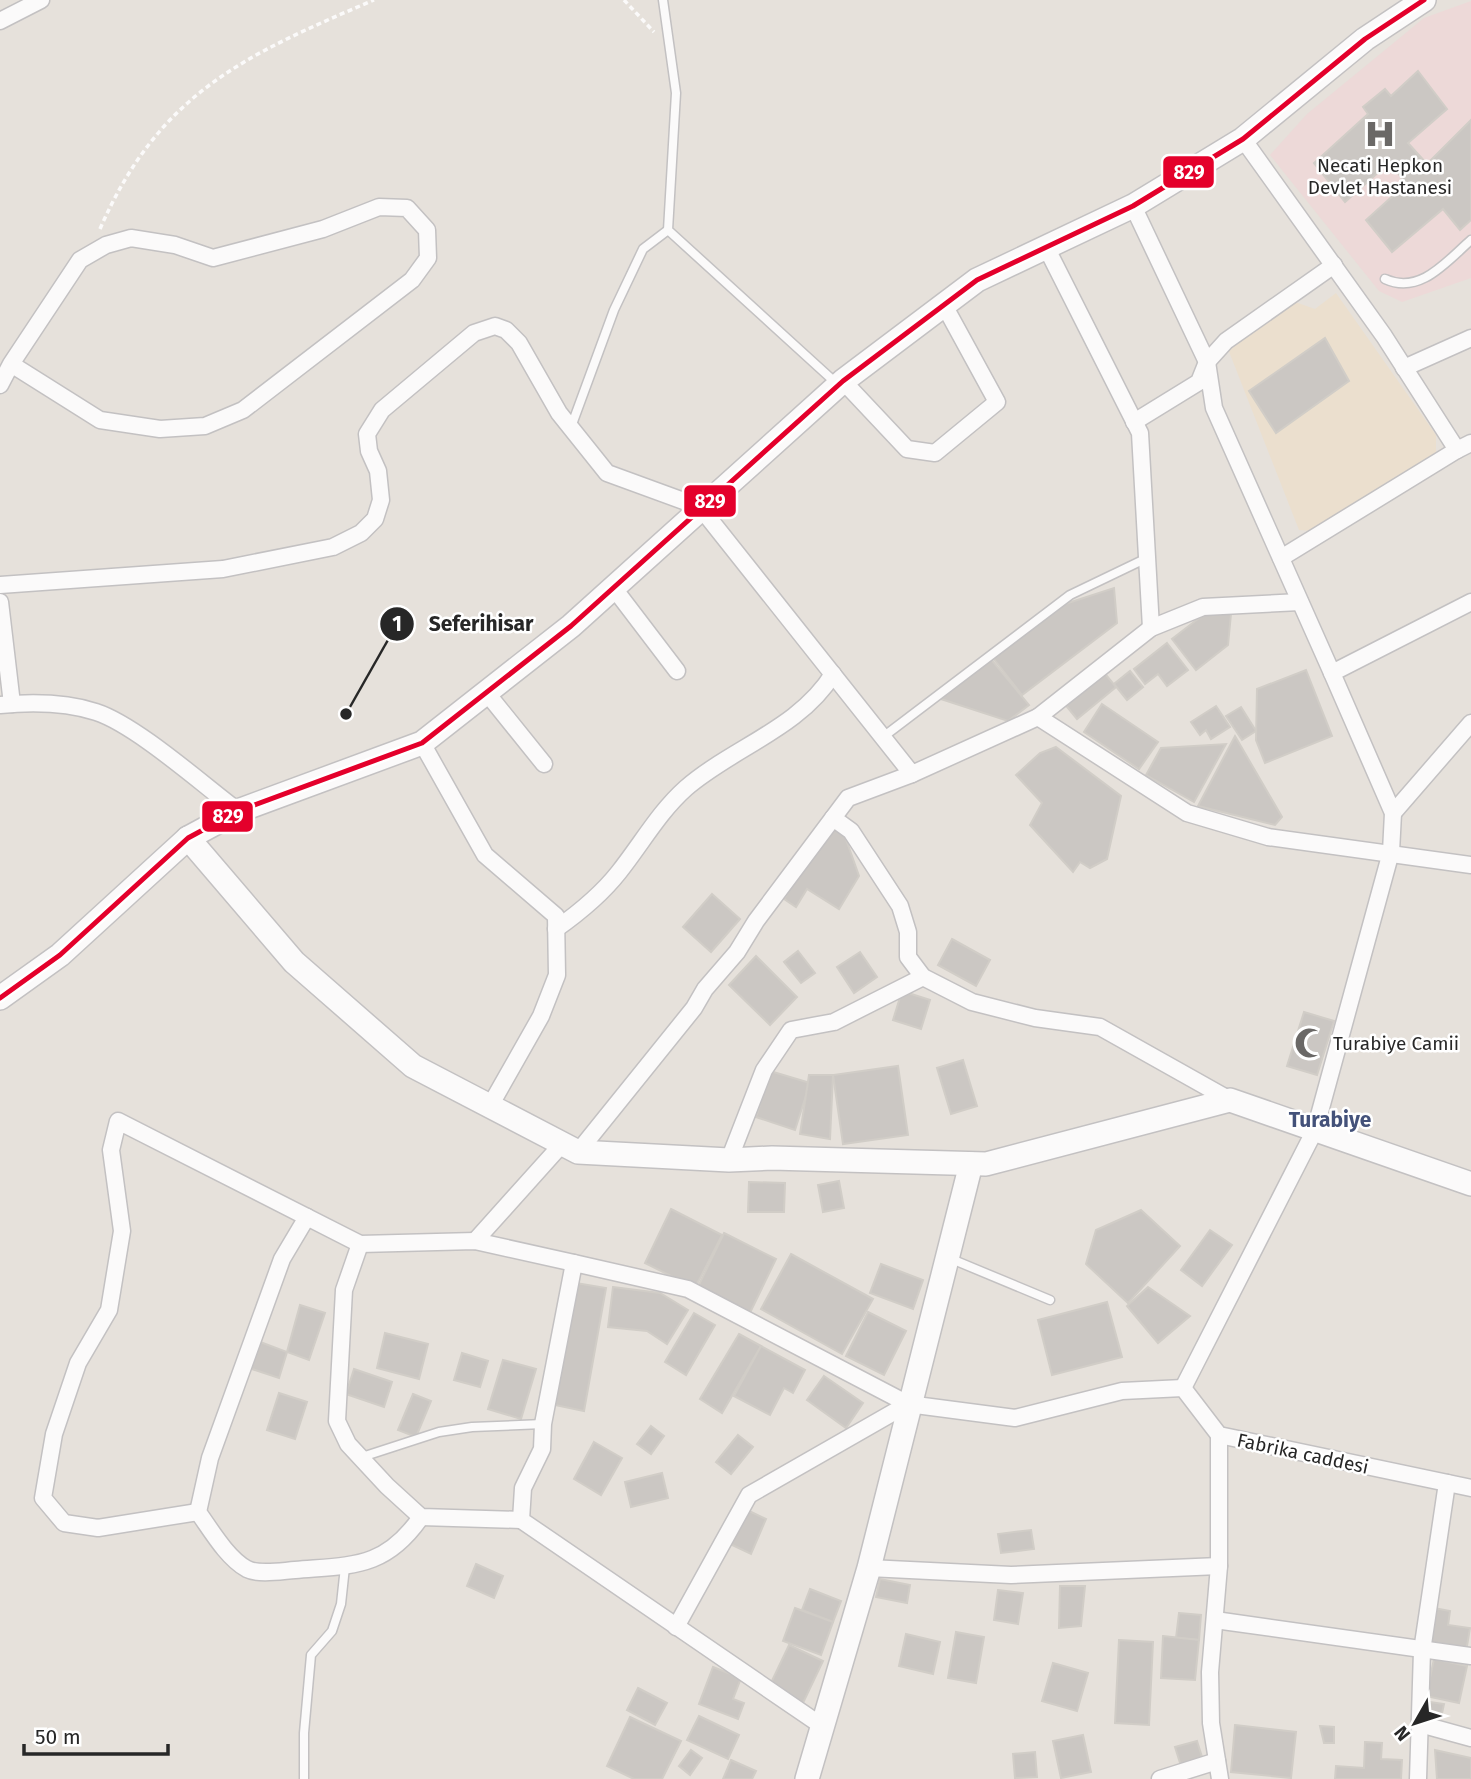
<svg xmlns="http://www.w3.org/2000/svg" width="1471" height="1779" font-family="'Fira Sans',sans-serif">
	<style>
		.education { fill: #ebdfce }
		.medical { fill: #edd9d8 }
		.building { fill: #cbc7c3; stroke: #d1cdc7; stroke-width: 2 }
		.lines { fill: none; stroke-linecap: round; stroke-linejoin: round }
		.lane-casing { stroke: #c3c1c2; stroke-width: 11 }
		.street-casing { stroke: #c3c1c2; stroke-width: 19 }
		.secondary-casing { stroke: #c3c1c2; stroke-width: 26 }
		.path { stroke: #fbfafa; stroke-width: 3.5; stroke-dasharray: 5 3.5; stroke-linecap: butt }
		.lane { stroke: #fbfafa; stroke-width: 8 }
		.street { stroke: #fbfafa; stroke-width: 16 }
		.secondary { stroke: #fbfafa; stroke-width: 23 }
		.bus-1-casing { stroke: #fff; stroke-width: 10 }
		.bus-1 { stroke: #e4002b; stroke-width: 5 }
		.labels { text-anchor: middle; stroke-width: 5; stroke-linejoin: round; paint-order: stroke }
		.poi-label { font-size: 19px; fill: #272727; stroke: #fff }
		.street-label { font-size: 19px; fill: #272727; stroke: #fff }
		.neighbourhood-label { font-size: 21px; font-weight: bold; fill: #44527a; stroke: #fff }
		.leader { fill: none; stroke: #272727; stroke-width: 2.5 }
		.callout-dot { fill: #272727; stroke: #fff; stroke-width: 2.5 }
		.mark-label { font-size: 21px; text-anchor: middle; font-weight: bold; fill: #fff }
		.callout-label { font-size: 21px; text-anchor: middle; font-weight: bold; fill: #272727; stroke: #fff; stroke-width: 5; stroke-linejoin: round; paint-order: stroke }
		.line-badge { stroke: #fff; stroke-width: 2.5 }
		.badge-label { font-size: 19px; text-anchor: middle; font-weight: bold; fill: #fff }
	</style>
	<rect width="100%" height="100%" fill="#e6e1db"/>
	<polygon class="education" points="1336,293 1436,435 1436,456 1314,531 1299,530 1228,349 1295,302 1315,309"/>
	<polygon class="medical" points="1471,1 1471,278 1402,302 1379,291 1270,155 1307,114 1424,18"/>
	<g class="building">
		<polygon points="1418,71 1447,109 1408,143 1427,164 1471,120 1471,220 1460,230 1443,209 1392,252 1366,220 1406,184 1390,162 1345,202 1314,163 1368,114 1363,107 1385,89 1391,96"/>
		<polygon points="1325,338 1349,381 1276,433 1249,391"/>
		<polygon points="1114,588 1117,623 1022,695 993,658 1062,605"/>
		<polygon points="1207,612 1231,614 1228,645 1196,670 1172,639"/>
		<polygon points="1167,643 1188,670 1167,686 1158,674 1145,684 1134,669"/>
		<polygon points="990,658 1029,705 1008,721 941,699"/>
		<polygon points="1102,670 1116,687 1077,719 1063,702"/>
		<polygon points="1306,670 1332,736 1265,763 1256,740 1257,689"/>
		<polygon points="1130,671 1143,687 1127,700 1114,684"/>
		<polygon points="1102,704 1158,742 1139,769 1084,732"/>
		<polygon points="1216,706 1230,727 1211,739 1206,730 1200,735 1191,722"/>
		<polygon points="1241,707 1256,731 1242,740 1226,716"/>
		<polygon points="1235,736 1282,817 1275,825 1198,806"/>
		<polygon points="1226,744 1194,802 1146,775 1161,748"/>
		<polygon points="1056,747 1121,796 1107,859 1090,868 1080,862 1073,872 1030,825 1042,803 1016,775 1040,753"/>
		<polygon points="842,828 859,876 839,909 807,889 796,907 784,899 826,830"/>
		<polygon points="712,894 740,919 711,952 683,927"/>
		<polygon points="952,939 990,960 976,986 938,965"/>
		<polygon points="798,951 815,973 801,983 784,962"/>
		<polygon points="860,952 877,977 854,993 837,967"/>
		<polygon points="756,956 797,997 770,1025 729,985"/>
		<polygon points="902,991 930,1000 921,1029 893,1020"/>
		<polygon points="1304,1012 1334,1021 1317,1075 1287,1066"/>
		<polygon points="963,1060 977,1106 951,1114 937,1068"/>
		<polygon points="898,1066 908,1135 843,1144 833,1075"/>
		<polygon points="770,1071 810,1083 795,1130 756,1117"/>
		<polygon points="809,1075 833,1075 830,1139 800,1134"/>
		<polygon points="839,1181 844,1208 823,1212 818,1185"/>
		<polygon points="749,1182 785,1183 784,1212 748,1212"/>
		<polygon points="671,1209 722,1235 695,1288 645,1263"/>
		<polygon points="1141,1210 1180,1246 1128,1303 1086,1264 1096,1230"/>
		<polygon points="1210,1230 1232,1245 1202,1286 1181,1270"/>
		<polygon points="724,1233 776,1259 748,1317 696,1291"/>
		<polygon points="791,1254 873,1299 842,1354 761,1309"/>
		<polygon points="881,1264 923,1280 913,1309 870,1293"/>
		<polygon points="576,1283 606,1288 584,1411 555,1405"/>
		<polygon points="613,1287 660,1293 688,1310 667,1344 647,1331 608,1327"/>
		<polygon points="1148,1287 1190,1316 1158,1343 1127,1306"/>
		<polygon points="1107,1302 1122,1357 1052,1375 1038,1320"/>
		<polygon points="300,1305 325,1313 309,1360 287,1352"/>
		<polygon points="868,1312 906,1331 884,1375 846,1356"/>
		<polygon points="694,1313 715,1325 686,1375 665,1362"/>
		<polygon points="385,1333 428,1344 419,1379 377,1368"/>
		<polygon points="739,1334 761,1346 722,1413 700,1399"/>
		<polygon points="255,1340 287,1352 279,1378 246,1367"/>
		<polygon points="761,1346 805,1370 793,1393 784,1388 770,1415 734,1396"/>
		<polygon points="462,1353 488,1361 480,1387 454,1380"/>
		<polygon points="503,1360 536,1369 521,1419 488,1409"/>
		<polygon points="354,1369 392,1382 384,1407 346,1394"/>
		<polygon points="824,1376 863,1403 846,1428 807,1400"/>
		<polygon points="279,1393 307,1402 295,1439 267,1430"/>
		<polygon points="413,1394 431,1401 416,1437 398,1430"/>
		<polygon points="651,1426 664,1436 651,1454 637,1444"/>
		<polygon points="738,1435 753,1447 731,1474 716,1462"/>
		<polygon points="594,1442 622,1458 601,1495 574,1479"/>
		<polygon points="662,1473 668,1498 631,1507 625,1482"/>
		<polygon points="745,1509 766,1519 751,1554 730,1544"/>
		<polygon points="1031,1530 1034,1549 1001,1553 998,1534"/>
		<polygon points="476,1564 503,1576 494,1598 467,1586"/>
		<polygon points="880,1579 910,1585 907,1603 876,1597"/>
		<polygon points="1060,1586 1085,1586 1081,1626 1059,1628"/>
		<polygon points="810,1589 841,1601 833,1622 802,1610"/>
		<polygon points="998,1590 1023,1593 1018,1624 994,1620"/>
		<polygon points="795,1608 833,1622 821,1655 783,1641"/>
		<polygon points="1434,1608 1450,1611 1448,1625 1470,1628 1466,1652 1428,1646"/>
		<polygon points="1179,1613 1201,1615 1199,1640 1176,1638"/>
		<polygon points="956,1632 984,1637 976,1683 948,1678"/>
		<polygon points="906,1634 940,1642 933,1674 899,1666"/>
		<polygon points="1163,1636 1199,1640 1195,1680 1161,1678"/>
		<polygon points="1119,1640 1153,1642 1149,1725 1115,1723"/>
		<polygon points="789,1645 823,1661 803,1703 769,1687"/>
		<polygon points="1434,1659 1467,1666 1459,1703 1426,1696"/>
		<polygon points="1053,1663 1088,1673 1077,1711 1042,1701"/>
		<polygon points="713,1667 741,1678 733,1699 744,1703 738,1719 699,1704"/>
		<polygon points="638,1688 667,1703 655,1725 627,1710"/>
		<polygon points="1430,1702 1444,1704 1441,1718 1428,1715"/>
		<polygon points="699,1716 739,1735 728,1759 687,1740"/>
		<polygon points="630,1717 681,1741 662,1779 634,1779 607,1766"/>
		<polygon points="1235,1725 1296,1732 1291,1778 1231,1772"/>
		<polygon points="1320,1726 1334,1727 1334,1743 1324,1743"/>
		<polygon points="1083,1735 1091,1772 1061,1778 1053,1741"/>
		<polygon points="1197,1741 1203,1760 1181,1766 1175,1747"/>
		<polygon points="1365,1742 1382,1743 1381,1759 1402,1760 1401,1779 1335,1779 1336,1766 1364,1768"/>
		<polygon points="691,1750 702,1758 690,1775 679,1766"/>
		<polygon points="1435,1750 1471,1758 1471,1779 1437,1779"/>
		<polygon points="1035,1752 1037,1777 1015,1778 1013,1754"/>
		<polygon points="731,1760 756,1771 752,1779 723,1779"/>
	</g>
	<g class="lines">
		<g class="lane-casing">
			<g id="lane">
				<polyline points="663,0 676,93 668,230 836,383"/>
				<path d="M1385 279C1420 295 1446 262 1471 240"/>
				<polyline points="571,427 614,310 643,249 668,230"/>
				<polyline points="883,737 1070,595 1147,558"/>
				<polyline points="949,1258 1050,1300"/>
				<polyline points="362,1457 439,1432 472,1427 543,1424"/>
				<polyline points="304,1779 304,1733 311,1655 332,1631 341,1604 345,1567"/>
			</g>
		</g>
		<g class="street-casing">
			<g id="street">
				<polyline points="0,21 41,0"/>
				<polyline points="1243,139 1384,336 1457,450 1471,443"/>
				<polyline points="1133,206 1207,362 1214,408 1332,673"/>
				<polyline points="1046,247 1140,433 1151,628"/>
				<polyline points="1404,368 1471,338"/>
				<polyline points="843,381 907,449 935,453 997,402 944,305"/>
				<polyline points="0,385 11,364 80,260 106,245 131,238 175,245 213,258 323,229 379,207 407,208 427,230 428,258 412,280 243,410 205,426 160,429 100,420 11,364"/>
				<polyline points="1134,422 1199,382 1207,362 1226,341 1334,265"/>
				<polyline points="1281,558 1457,450"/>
				<polyline points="0,585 223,569 333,547 361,533 375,519 381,500 378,471 369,451 367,434 382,410 474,333 495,326 506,330 519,343 559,413 607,473 700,507 912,774 1038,717 1187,813 1268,837 1471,865"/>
				<polyline points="613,587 677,671"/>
				<polyline points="0,602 12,704"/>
				<polyline points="486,692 544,764"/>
				<path d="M0 705C32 702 65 702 96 712 136 725 202 784 238 811"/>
				<polyline points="1038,717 1151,628 1203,607 1300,602"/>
				<polyline points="422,743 485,855 556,916 557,975 541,1016 490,1106"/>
				<polyline points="1393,813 1471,723"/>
				<polyline points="833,818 851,831 900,906 908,932 908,957 923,977 972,1002 1035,1018 1100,1027 1230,1100"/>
				<path d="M556 929C580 912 601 895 619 872 642 843 659 812 686 788 732 748 800 728 833 674"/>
				<polyline points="578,1152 694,1008 705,989 737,952 756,921 848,798 912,774"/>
				<polyline points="729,1160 764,1070 791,1030 834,1022 923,977"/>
				<path d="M307 1217 282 1259 210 1458 198 1512C211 1530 227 1558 247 1569 259 1575 281 1571 295 1570 352 1565 385 1569 421 1517"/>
				<polyline points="475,1241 563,1143"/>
				<polyline points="360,1244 344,1290 337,1421 348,1444 387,1486 421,1517 521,1520"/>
				<polyline points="1183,1388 1315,1130 1391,852 1393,813 1332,673 1471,602"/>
				<polyline points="1219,1435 1219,1566 1210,1672 1211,1723 1220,1779"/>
				<polyline points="198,1512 98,1528 64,1523 43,1498 54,1434 78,1363 109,1310 122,1231 111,1150 118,1121 360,1244 475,1241 574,1263"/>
				<polyline points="869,1568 1011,1575 1219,1566"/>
				<polyline points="1215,1620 1471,1656"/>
				<polyline points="676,1627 749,1495 908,1404"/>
				<polyline points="1420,1724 1471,1738"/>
				<polyline points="822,1726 521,1520 523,1488 542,1449 543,1424 574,1263 688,1289 908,1404 1015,1418 1122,1391 1183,1388 1219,1435 1471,1488"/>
				<polyline points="1160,1779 1217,1761"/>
				<polyline points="1418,1779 1422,1651 1447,1483"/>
			</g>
		</g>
		<g class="secondary-casing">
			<g id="secondary">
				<polyline points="188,838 294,962 413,1066 578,1152 729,1160 772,1158 986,1164 1230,1100 1471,1184"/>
				<polyline points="0,998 60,955 188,838 238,811 422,743 571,626 843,381 977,280 1133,206 1243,139 1365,39 1424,0"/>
				<polyline points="807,1779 869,1568 971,1164"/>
			</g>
		</g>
		<g class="path">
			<polyline points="624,0 654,32"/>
			<path d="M100 229C159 93 245 55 374 0"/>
		</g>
		<use href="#lane" class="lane"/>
		<use href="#street" class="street"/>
		<use href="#secondary" class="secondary"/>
		<g class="bus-1-casing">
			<polyline id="bus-1" points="0,998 60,955 188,838 238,811 422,743 571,626 843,381 977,280 1133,206 1243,139 1365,39 1424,0"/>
		</g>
		<use href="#bus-1" class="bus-1"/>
	</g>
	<defs>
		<g id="hospital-bare" transform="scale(2.415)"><path d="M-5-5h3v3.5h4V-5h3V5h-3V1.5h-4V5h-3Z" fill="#6a6866" stroke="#fff" stroke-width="2.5" paint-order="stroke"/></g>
		<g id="mosque-bare" transform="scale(2.415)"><path d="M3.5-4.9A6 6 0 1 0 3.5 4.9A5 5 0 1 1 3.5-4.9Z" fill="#6a6866" stroke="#fff" stroke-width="2.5" paint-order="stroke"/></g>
	</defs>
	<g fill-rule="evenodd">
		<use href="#hospital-bare" x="1380" y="134"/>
		<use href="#mosque-bare" x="1310" y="1043"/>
	</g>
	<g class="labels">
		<g class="poi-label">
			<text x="1380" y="172">Necati Hepkon<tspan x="1380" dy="22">Devlet Hastanesi</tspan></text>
			<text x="1333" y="1050" text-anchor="start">Turabiye Camii</text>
		</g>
		<g class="street-label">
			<text transform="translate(1303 1453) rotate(12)" y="7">Fabrika caddesi</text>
		</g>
		<g class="neighbourhood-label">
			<text x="1330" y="1127">Turabiye</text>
		</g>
	</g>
	<path class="leader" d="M346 714L397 624"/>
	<g class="callout-dot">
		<circle cx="346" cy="714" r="7"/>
		<circle cx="397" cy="624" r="18"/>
	</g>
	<g class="mark-label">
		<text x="397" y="631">1</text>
	</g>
	<g class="callout-label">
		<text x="481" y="631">Seferihisar</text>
	</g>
	<g class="line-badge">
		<rect x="1162" y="155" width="53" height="34" rx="7" fill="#e4002b"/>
		<rect x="683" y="484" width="54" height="34" rx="7" fill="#e4002b"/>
		<rect x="201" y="800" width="53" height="33" rx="7" fill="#e4002b"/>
	</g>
	<g class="badge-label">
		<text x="1189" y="179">829</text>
		<text x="710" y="508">829</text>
		<text x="228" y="823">829</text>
	</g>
	<g transform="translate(1415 1723) rotate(231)" stroke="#ffffff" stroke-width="5" paint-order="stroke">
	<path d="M0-5L12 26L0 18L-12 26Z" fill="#272727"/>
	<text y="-10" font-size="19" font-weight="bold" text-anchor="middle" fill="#272727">N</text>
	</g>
	<path d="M24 1744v10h144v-10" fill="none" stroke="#272727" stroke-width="3.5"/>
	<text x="35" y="1744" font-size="21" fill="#272727" stroke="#ffffff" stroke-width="5" paint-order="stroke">50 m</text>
</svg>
